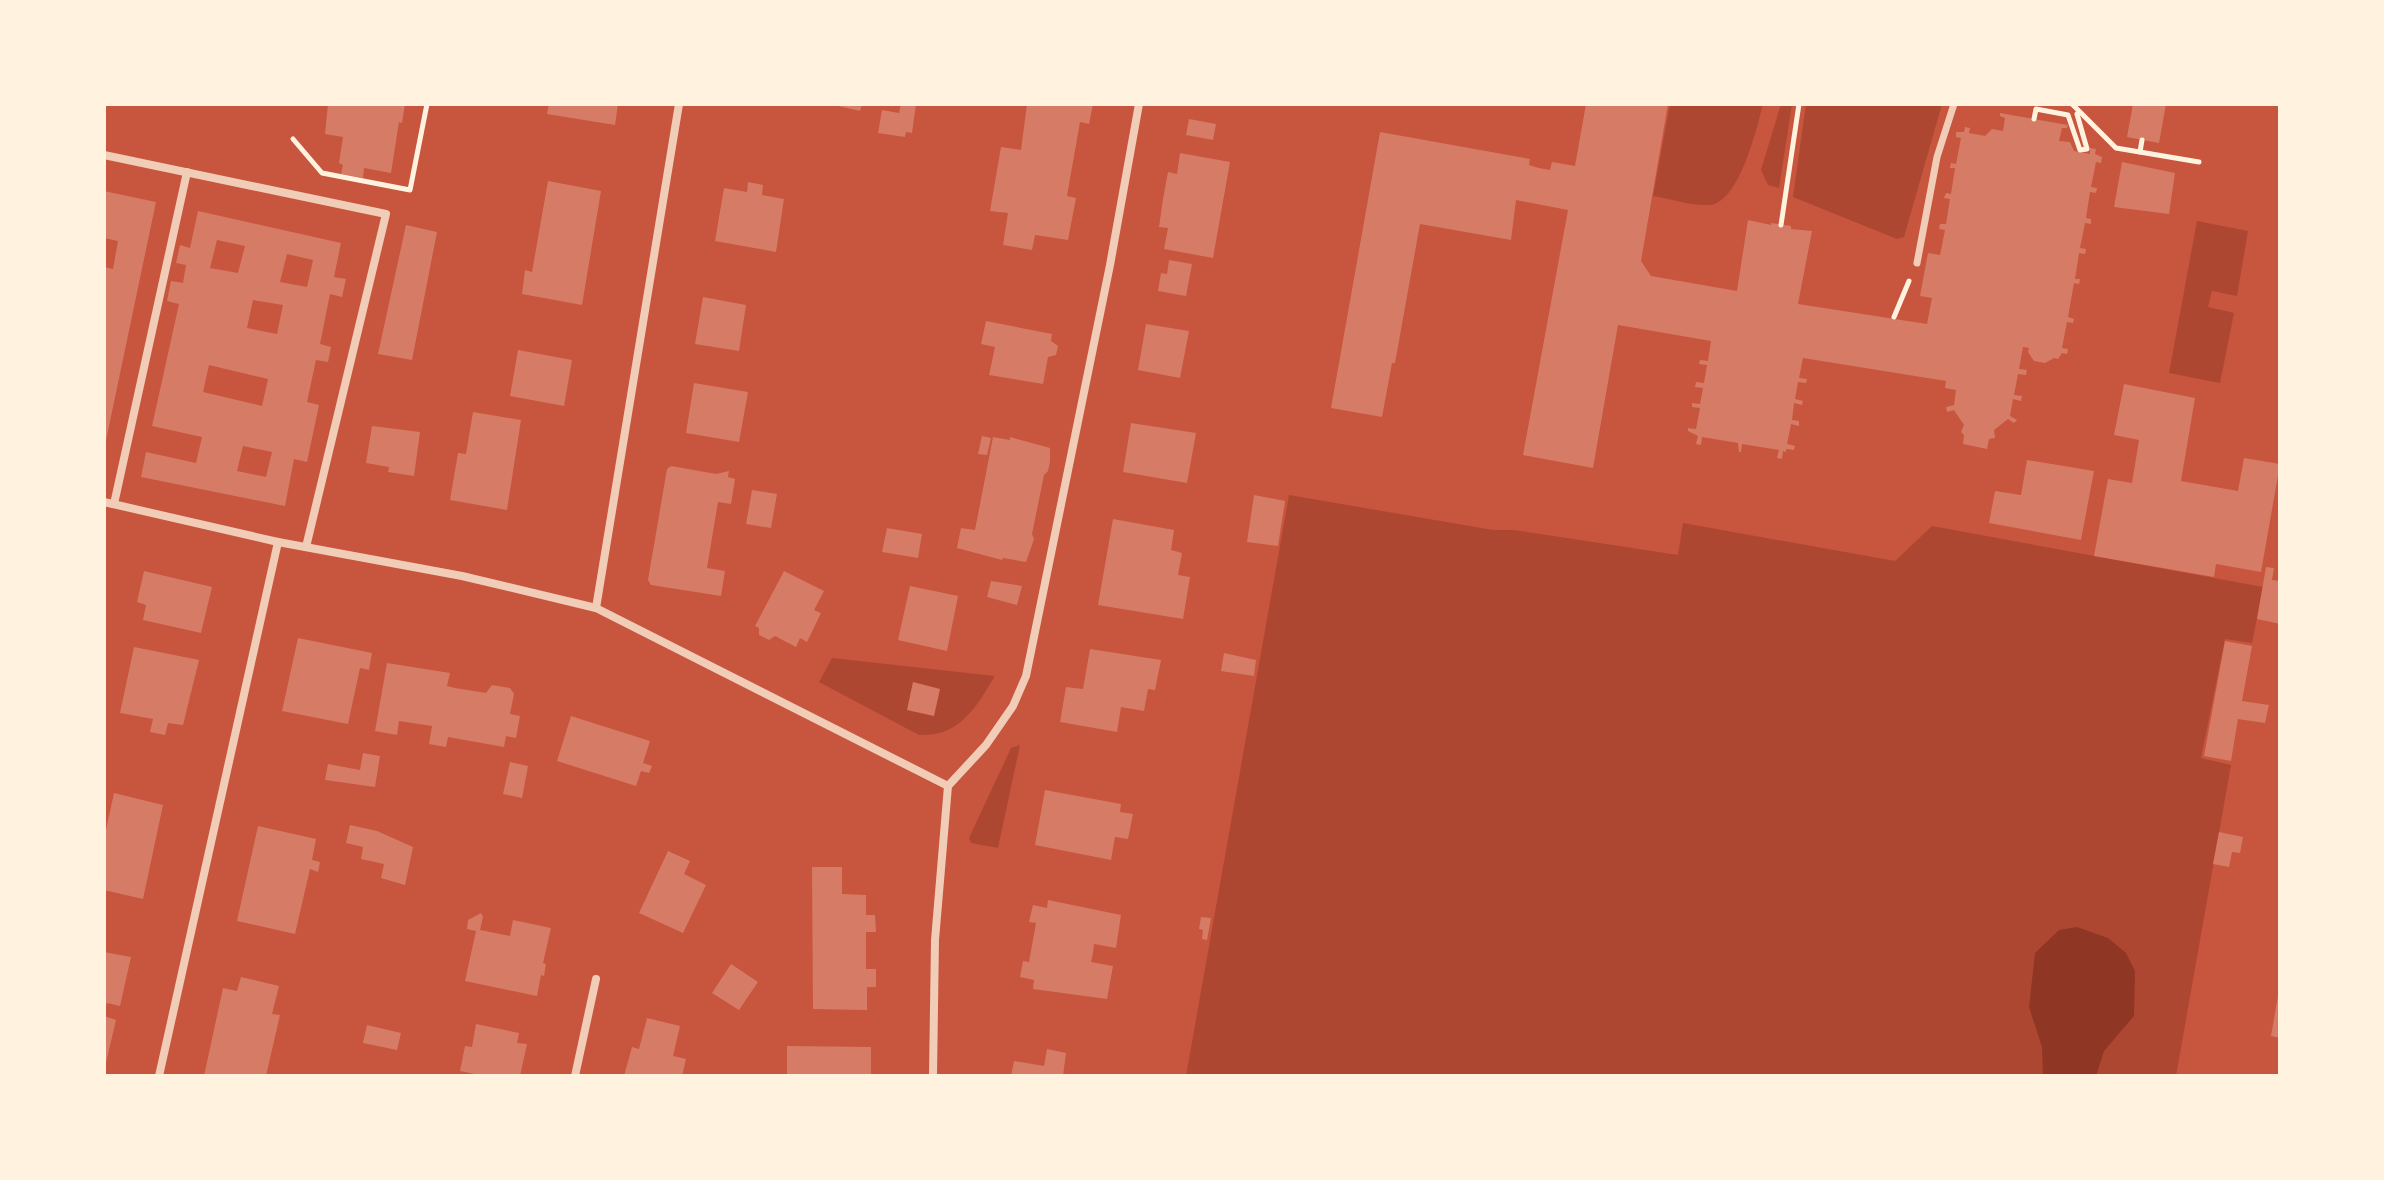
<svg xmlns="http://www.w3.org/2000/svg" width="2384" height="1180" font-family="'PT Serif',serif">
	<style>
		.green { fill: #ae4732 }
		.water { fill: #8f3625 }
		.building { fill: #d67c66; fill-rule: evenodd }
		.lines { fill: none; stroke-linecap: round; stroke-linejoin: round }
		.path { stroke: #fff3e0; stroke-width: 5 }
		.pedestrian { stroke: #f1ccb7; stroke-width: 7 }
		.minor { stroke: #f1ccb7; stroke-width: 8 }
	</style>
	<rect width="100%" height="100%" fill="#c8553d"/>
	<g class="green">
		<path d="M1670 104H1763C1757 128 1739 204 1709 205 1691 206 1671 199 1653 196Z"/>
		<polygon points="1781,104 1792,104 1779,188 1768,185 1761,170"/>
		<polygon points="1806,104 1942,104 1904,237 1897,239 1793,197"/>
		<polygon points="2197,221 2248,231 2237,296 2212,291 2208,307 2234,313 2220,383 2169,373"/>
		<polygon points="1289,495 1493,530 1514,530 1678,555 1683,523 1895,561 1932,526 2263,587 2252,643 2225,639 2201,758 2231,765 2176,1076 1186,1076"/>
		<path d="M832 658 995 676C976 707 960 737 919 735L819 682Z"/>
		<polygon points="1020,745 998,848 971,843 969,838 1011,748"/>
	</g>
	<polygon class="water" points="2077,927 2108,938 2126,953 2135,971 2134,1016 2104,1051 2096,1076 2043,1076 2042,1047 2029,1007 2035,953 2059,930"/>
	<g class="building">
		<polygon points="328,104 405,104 402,123 399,122 391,173 364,168 363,178 341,174 343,165 339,163 343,137 325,134"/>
		<polygon points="549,104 618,104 615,125 547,114"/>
		<polygon points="830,104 862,104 860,111"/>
		<polygon points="901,104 916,104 912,133 906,132 905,137 878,133 882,110 899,113"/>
		<polygon points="1027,104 1093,104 1089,124 1080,122 1067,196 1076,198 1068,240 1035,235 1032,250 1003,245 1008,213 990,211 1001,147 1021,150"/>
		<polygon points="1586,104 1668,104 1641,261 1651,276 1737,291 1748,220 1771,225 1771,223 1791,226 1791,229 1812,231 1798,304 1927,324 1932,298 1920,296 1928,253 1940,255 1945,230 1939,229 1940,224 1946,224 1950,199 1944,198 1946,193 1951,194 1955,168 1950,168 1951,163 1956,164 1961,138 1956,137 1956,132 1964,132 1965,127 1970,128 1969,133 1985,136 1992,129 2003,131 2005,118 2000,116 2000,113 2068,125 2067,128 2062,128 2059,141 2070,142 2074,151 2090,154 2090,148 2096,149 2095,154 2102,157 2101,163 2096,162 2091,187 2097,188 2096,193 2090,192 2086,218 2091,219 2091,224 2085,223 2080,248 2086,249 2085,254 2079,253 2075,279 2080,279 2079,284 2074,283 2068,317 2074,319 2073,323 2067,322 2062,348 2068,349 2067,354 2062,353 2058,359 2054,358 2045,363 2034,361 2028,352 2029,348 2023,347 2019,369 2027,370 2026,375 2018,374 2014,395 2022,396 2021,401 2013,399 2010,416 2017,420 2014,423 2008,419 1994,430 1995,438 1989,439 1987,449 1963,444 1964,435 1961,432 1964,425 1954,410 1947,412 1946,407 1954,405 1956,390 1945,388 1946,381 1803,358 1799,378 1807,379 1806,383 1798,382 1795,399 1803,401 1802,405 1794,403 1792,420 1799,421 1799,426 1791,424 1787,444 1795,446 1794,450 1786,449 1786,452 1783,451 1782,459 1777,458 1779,450 1742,444 1741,452 1739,452 1738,443 1702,437 1701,445 1696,444 1698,436 1688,431 1688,428 1696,429 1700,408 1692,407 1692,403 1700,404 1703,388 1695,387 1696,382 1704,383 1707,365 1699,364 1700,360 1708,361 1711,341 1618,325 1593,468 1523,455 1568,210 1516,200 1511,240 1420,224 1395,363 1392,363 1382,417 1331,408 1380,132 1530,159 1529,165 1539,168 1550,170 1552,162 1575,166"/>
		<polygon points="2133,104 2166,104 2159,143 2127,137"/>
		<polygon points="1189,119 1216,124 1213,140 1186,135"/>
		<polygon points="1180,153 1230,162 1213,258 1164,249 1168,228 1159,227 1163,199 1168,172 1177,174"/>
		<polygon points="2122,162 2175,173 2169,214 2114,207"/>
		<polygon points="548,181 601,191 582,305 522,294 525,270 532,272"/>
		<polygon points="748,182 763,185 762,195 784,199 776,252 715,241 724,188 747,192"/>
		<polygon points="104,191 156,202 105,445 104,267 113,269 118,241 104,238"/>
		<path d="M198 211 341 243 334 277 346 279 342 297 330 294 320 344 331 347 328 362 316 360 307 402 319 405 307 462 294 459 285 506 141 477 146 452 196 463 202 437 152 426 179 304 167 301 171 281 183 283 186 265 176 263 180 245 190 248ZM217 240 245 246 238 273 210 268ZM287 254 313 260 307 287 280 282ZM253 300 283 305 277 334 247 328ZM209 365 268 379 262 406 203 392ZM243 446 272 452 266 477 237 471Z"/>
		<polygon points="406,225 437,232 412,360 378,354"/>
		<polygon points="1169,260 1192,264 1186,296 1158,291 1161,273 1167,274"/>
		<polygon points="703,297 746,305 739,351 695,344"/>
		<polygon points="986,321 1052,334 1051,341 1058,346 1056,355 1048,357 1043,384 989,375 995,347 981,344"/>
		<polygon points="1146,324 1189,331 1180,378 1138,370"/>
		<polygon points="518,350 572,360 564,406 510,396"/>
		<polygon points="694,383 748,392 739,442 686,433"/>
		<polygon points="2124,384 2195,398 2181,481 2238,491 2244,458 2280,464 2261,572 2216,564 2214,577 2094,556 2108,479 2132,483 2139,440 2114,435"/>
		<polygon points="473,412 521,420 507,510 450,500 458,453 466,454"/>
		<polygon points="1131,423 1196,433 1187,483 1123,472"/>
		<polygon points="372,426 420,432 414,476 388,472 389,467 366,463"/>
		<polygon points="982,436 991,438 987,455 978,454"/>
		<polygon points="993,437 1010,440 1010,437 1050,448 1050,462 1048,471 1044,475 1032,534 1034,539 1026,562 1003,558 1002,560 957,548 961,528 975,530"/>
		<polygon points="2027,460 2094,471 2081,540 1989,523 1995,491 2021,495"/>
		<polygon points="671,466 716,474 729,471 728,477 735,479 731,504 718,502 707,568 725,571 721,596 651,585 648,580 667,469"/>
		<polygon points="752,490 777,494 771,528 746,524"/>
		<polygon points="1254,495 1285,501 1278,546 1247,542"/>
		<polygon points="1113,519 1174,530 1171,550 1182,553 1178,575 1190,577 1183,619 1098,605"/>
		<polygon points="887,528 922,534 918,558 882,552"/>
		<polygon points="2266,567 2274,568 2272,580 2280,581 2280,624 2257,619"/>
		<polygon points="144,571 212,587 201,633 143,620 146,605 137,602"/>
		<polygon points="784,571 824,591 814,610 821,613 807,642 800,638 796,647 775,636 769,640 759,635 759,628 755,626"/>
		<polygon points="991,581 1022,586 1017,605 987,597"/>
		<polygon points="910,586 958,596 947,651 898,640"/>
		<polygon points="298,638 372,653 369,670 360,668 348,724 282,711"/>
		<polygon points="2225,641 2252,646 2242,701 2269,705 2265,723 2238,719 2231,761 2204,756"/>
		<polygon points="134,647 199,660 183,725 168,723 165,735 150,732 153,719 120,713"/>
		<polygon points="1090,649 1161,660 1155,690 1148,689 1144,711 1121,707 1117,732 1060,722 1066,687 1083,689"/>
		<polygon points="1224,653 1256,660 1254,676 1221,671"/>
		<polygon points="387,663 450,673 447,686 455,688 486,693 492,685 510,688 514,694 510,714 520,716 516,738 506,736 504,747 448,737 446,747 429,744 432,726 399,721 397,735 375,731"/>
		<polygon points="913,682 940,689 934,716 907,710"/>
		<polygon points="571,716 650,741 643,763 652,766 649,773 641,771 636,786 557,761"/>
		<polygon points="363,753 380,756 375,787 325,780 328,764 360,770"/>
		<polygon points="510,762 528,766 522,798 503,794"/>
		<polygon points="1045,790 1121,804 1120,812 1133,814 1128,839 1115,837 1111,860 1035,845"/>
		<polygon points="114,793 163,805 143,899 104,890 104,839"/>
		<polygon points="350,825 377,831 413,847 405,885 381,878 384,864 361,859 363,847 346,843"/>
		<polygon points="258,826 316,839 312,860 320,862 318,872 310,869 295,934 237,921"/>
		<polygon points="2219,832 2243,837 2240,853 2232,852 2229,867 2213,864"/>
		<polygon points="668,851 690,861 684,874 706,885 683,933 639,913"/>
		<polygon points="812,867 842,867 842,894 866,895 866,915 875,915 876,932 866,932 866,969 876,969 876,987 867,987 867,1010 813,1009"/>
		<polygon points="1048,900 1121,915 1116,948 1094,944 1093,953 1091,962 1113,966 1107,999 1033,989 1034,980 1020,977 1023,961 1029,962 1036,923 1029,922 1033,905 1047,908"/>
		<polygon points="481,913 483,917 480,930 510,936 513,920 551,928 543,963 546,964 544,976 541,975 537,996 465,981 476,931 467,929 468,920"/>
		<polygon points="1201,917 1211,918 1207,940 1202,939 1203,930 1199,929"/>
		<polygon points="104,952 131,957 120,1006 107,1003 105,1009"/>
		<polygon points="731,964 758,982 739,1010 712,993"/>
		<polygon points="241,977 279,986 272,1014 280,1015 266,1076 204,1076 223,988 237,991"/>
		<polygon points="2278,996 2280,996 2280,1038 2271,1036"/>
		<polygon points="104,1016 116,1020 105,1067 104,1067"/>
		<polygon points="647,1018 680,1026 673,1056 686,1059 682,1076 624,1076 632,1047 639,1049"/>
		<polygon points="476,1024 519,1033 517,1043 527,1044 520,1076 484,1076 460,1071 465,1046 472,1047"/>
		<polygon points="367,1025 401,1033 397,1050 363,1043"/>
		<polygon points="787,1046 871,1047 871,1076 787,1076"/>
		<polygon points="1047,1049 1066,1053 1063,1076 1011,1076 1014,1061 1044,1066"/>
	</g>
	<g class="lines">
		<g class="path">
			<polyline points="2072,104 2116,148 2199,162"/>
			<polyline points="2034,119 2036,109 2068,115 2080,150 2087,149 2077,114"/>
			<polyline points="293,139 322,173 410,190 427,104"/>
			<polyline points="2140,152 2142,140"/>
			<polyline points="1781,225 1799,104"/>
			<polyline points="1894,317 1909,281"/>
		</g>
		<polyline class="pedestrian" points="1917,263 1937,157 1954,104"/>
		<g class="minor">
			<polyline points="104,155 386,214 306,547"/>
			<polyline points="104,502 278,542 462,576 596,608 948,786"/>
			<polyline points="114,504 187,172"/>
			<polyline points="596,608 679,104"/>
			<polyline points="159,1076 278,542"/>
			<polyline points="575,1076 596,979"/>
			<polyline points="933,1076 935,940 948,786 986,745 1013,706 1026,676 1110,265 1139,104"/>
		</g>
	</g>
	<rect width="2384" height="1180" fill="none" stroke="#fff3e0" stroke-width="212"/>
</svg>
